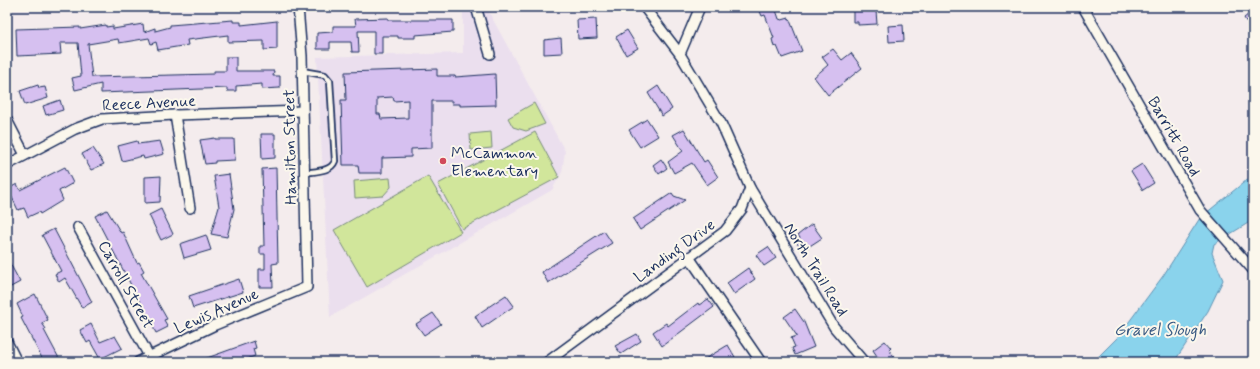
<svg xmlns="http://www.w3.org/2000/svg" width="1260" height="369" font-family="Mynerve,sans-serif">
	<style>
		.built { fill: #ebdfee }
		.green { fill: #d1e69b; stroke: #768a7c }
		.water { fill: #8ad3ec; stroke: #5e91b3 }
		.building { fill: #d6c0f0; stroke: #1b2f5e; fill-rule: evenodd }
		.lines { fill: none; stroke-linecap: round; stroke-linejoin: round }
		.lane-casing { stroke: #1b2f5e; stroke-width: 8 }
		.street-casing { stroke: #1b2f5e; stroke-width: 12 }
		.lane { stroke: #fbf7ec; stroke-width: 4.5 }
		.street { stroke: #fbf7ec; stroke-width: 9 }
		.poi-dot { fill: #d1495b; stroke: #fbf7ec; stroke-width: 1.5 }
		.labels { text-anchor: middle; stroke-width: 4; stroke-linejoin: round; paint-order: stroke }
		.street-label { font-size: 16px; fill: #1b2f5e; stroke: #fbf7ec }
		.poi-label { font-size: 16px; fill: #1b2f5e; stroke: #fbf7ec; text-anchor: start }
		.water-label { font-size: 17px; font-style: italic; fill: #375882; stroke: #fbf7ec }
	</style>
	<rect width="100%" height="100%" fill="#f4eced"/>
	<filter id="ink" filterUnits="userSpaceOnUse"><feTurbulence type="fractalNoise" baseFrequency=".025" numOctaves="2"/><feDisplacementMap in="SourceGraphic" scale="8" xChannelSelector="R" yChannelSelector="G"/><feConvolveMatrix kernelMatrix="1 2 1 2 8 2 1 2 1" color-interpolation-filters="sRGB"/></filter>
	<g filter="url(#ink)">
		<polygon class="built" points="463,7 486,7 565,151 562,172 552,190 330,317 317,57 463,53"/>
		<g class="green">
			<polygon points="534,103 545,124 526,131 513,127 508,118"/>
			<polygon points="491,132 492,148 471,150 470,134"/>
			<polygon points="535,132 559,177 462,229 438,184"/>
			<polygon points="428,176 461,232 367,287 334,230"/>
			<polygon points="390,178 391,187 383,196 355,198 354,181"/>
		</g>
		<polygon class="water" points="1253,175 1253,220 1214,244 1212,253 1223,280 1208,311 1174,362 1093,362 1117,338 1163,276 1200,218"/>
		<g class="building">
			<polygon points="758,7 783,7 776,10 779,19 782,20 789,18 802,51 782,58 777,46 774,47 772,39 774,38 765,15 762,16"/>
			<polygon points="870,9 876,11 877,24 858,25 858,22 853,22 853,10"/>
			<polygon points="1253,11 1253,32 1244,18"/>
			<polygon points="388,18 388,20 453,20 453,32 415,35 415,38 398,38 398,36 382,36 382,54 374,54 374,31 358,31 359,52 352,52 351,42 330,42 330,49 317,49 317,33 333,32 333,26 356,26 355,19"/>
			<polygon points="596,19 597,38 578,39 577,20"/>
			<polygon points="233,20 233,22 241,22 241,25 277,21 277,49 264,50 264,41 228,42 228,35 187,40 188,45 158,50 156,42 151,44 149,38 119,43 118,39 88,44 92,77 214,74 214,71 226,71 226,57 236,57 236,71 274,71 273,76 280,76 280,88 262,89 262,84 236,86 236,91 227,91 227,88 101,93 101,84 75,90 72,78 81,76 78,43 60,43 61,54 17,56 16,29 80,27 80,29 106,25 106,27 113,26 113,29 143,24 144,32 155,28 155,31 170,27 170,25"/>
			<polygon points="903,25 904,41 889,42 888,26"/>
			<polygon points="627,30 638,48 626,55 616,37"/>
			<polygon points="561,38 562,53 544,54 544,40"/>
			<polygon points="833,49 842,60 851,53 862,68 828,95 814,77 828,65 822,57"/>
			<path d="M437 69V76H455V77L495 74 496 105 460 106V104H452V101H432V148L411 149V157L382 158V173H359L358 165H343L341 100H346L345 72ZM393 97 394 101 408 100V118L381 119 380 114H377V98Z"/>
			<polygon points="38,85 39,88 45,87 48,98 25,105 20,91"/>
			<polygon points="658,86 672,109 662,116 648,93"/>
			<polygon points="60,100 63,110 46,115 43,106"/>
			<polygon points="647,119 658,136 640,147 629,130"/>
			<polygon points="684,129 704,162 707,160 718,177 707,185 692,163 674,173 668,162 683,151 673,135"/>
			<polygon points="261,134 275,134 275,158 262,159"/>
			<polygon points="215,138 215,139 234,139 235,160 215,161 215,163 205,164 200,140"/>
			<polygon points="137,141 138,144 160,141 164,154 144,159 143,156 122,161 118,146"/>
			<polygon points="93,148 104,164 91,170 82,154"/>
			<polygon points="661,159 667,168 659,174 653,165"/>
			<polygon points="1142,164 1154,183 1143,190 1131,171"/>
			<polygon points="65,167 73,183 59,191 63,200 40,214 39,212 28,217 24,208 18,210 8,189 17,184 20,190"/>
			<polygon points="276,168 278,263 272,264 273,287 259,287 259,269 265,269 265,254 260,254 260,246 264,246 262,169"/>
			<polygon points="229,174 234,209 227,237 211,234 219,207 214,176"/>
			<polygon points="161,176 160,202 145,203 145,177"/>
			<polygon points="672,193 674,196 685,200 640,230 633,219"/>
			<polygon points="161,209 173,234 161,240 149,215"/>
			<polygon points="107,210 121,233 123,232 137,263 139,262 144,271 141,273 167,319 164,320 168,327 156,333 95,216"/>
			<polygon points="812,224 822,238 802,251 797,243 800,238 798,235"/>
			<polygon points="54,229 92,302 82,308 65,278 59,282 55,274 61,271 42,235"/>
			<polygon points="604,231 612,243 548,283 542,272"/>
			<polygon points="206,235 211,250 184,258 180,244"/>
			<polygon points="768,247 776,258 764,266 756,255"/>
			<polygon points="7,258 20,282 7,289"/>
			<polygon points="748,268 755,279 734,294 727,283"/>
			<polygon points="239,279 243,292 193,308 189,296"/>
			<polygon points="35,294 48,320 42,323 46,329 44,330 61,362 44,362 21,318 23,317 17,304"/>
			<polygon points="506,295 514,306 482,328 475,316"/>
			<polygon points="708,299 714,307 662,346 653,332 666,323 668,326 698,303 699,305"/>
			<polygon points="795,309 804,322 814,347 795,355 792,348 795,347 791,338 797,336 784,317"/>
			<polygon points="433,313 441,324 424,335 416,324"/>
			<polygon points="91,324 100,342 115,336 122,348 100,359 90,341 87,343 80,330"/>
			<polygon points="637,334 641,341 621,354 615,346"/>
			<polygon points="254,341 256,348 253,349 255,356 244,360 245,362 196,362"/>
			<polygon points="885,341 891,348 889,350 898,362 881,362 873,350"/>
			<polygon points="728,345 735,357 726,362 700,362"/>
		</g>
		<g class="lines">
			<g class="lane-casing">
				<path id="lane" d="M302 71 325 75 330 81 335 161C331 172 315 171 304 173"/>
			</g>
			<g class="street-casing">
				<g id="street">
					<polyline points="476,7 490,54"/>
					<polyline points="644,7 680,54 721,123 750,188 834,327 864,362"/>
					<polyline points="1083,7 1200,210 1253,270"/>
					<polyline points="680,54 700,7"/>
					<polyline points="175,115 190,208"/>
					<polyline points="7,120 25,155"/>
					<polyline points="7,165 75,129 102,119 175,115 303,111"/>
					<polyline points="78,227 149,356"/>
					<polyline points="689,257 761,362"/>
					<polyline points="7,342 17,362"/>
					<polyline points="138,362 215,325 307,287 302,56 298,7"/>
					<polyline points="547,362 725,231 742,209 750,188"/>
				</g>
			</g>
			<use href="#lane" class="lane"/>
			<use href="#street" class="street"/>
		</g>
	</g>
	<circle class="poi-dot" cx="443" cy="161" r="4"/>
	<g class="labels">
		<g class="street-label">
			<text transform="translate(149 102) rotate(-3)" y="6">Reece Avenue</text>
			<text transform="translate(1175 136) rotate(60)" y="6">Barritt Road</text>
			<text transform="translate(289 147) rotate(-91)" y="6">Hamilton Street</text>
			<text transform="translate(674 250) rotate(-36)" y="6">Landing Drive</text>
			<text transform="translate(817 269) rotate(58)" y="6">North Trail Road</text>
			<text transform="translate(127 284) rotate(61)" y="6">Carroll Street</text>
			<text transform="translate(216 310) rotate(-24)" y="6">Lewis Avenue</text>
		</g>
		<g class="poi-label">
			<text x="451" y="158">McCammon<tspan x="451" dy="18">Elementary</tspan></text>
		</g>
		<g class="water-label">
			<text x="1160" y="335">Gravel Slough</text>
		</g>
	</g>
	<rect width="1260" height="369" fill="none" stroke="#fbf7ec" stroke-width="24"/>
	<rect x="12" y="12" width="1236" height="345" fill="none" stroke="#1b2f5e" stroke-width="1.5" filter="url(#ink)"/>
</svg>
